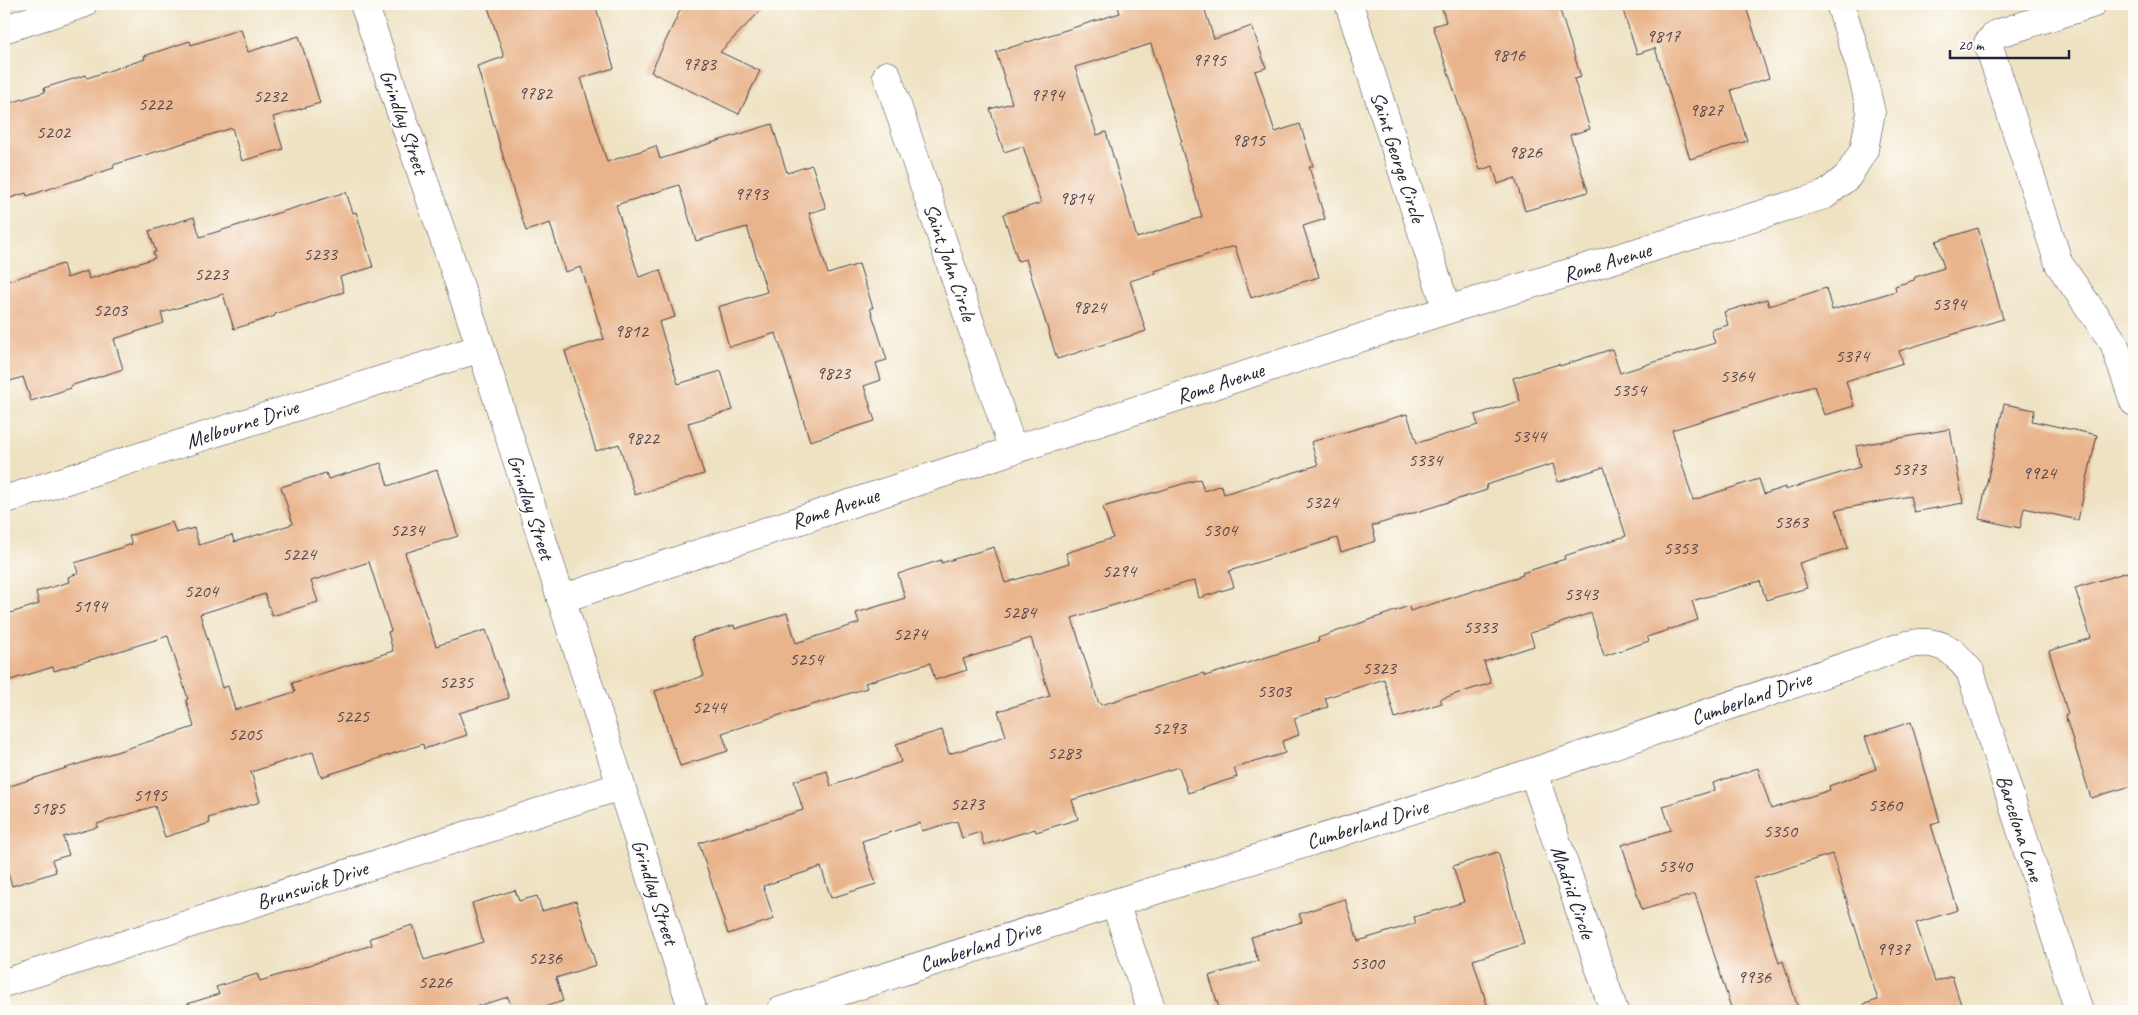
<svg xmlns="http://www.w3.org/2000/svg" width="2138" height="1015" font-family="Caveat,sans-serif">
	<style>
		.building { fill: #e9b48b; fill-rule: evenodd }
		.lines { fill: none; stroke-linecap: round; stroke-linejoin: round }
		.minor-casing { stroke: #413f4f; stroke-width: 29 }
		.minor { stroke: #fff; stroke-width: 28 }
		.labels { text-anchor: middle; stroke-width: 4; stroke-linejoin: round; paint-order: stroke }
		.number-label { font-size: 19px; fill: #54464f }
		.street-label { font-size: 21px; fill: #22223b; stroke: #fdfcf7 }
	</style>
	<rect width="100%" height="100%" fill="#fdfcf7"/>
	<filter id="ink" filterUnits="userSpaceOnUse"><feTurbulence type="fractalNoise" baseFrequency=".02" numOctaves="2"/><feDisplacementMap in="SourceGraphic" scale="10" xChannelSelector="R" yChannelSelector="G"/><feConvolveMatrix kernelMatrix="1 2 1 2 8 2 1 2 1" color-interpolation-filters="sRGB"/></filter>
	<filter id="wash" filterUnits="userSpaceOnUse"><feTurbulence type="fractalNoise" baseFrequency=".0096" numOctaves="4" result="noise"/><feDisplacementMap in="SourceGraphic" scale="20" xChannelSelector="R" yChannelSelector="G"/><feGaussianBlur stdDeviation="1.12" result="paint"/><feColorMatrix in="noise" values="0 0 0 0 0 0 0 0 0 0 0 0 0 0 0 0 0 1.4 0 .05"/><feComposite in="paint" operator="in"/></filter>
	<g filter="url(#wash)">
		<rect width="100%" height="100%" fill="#efe2c3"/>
		<g id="blocks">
			<g class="building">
				<polygon points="487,4 595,4 614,68 581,78 607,162 656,146 660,159 772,124 787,173 812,165 826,208 809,213 828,274 859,264 873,308 870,308 887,360 876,363 881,380 864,386 875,421 810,441 776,333 729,347 718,307 767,292 747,227 696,241 679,185 616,205 639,277 660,270 675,317 659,322 678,384 721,371 733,410 688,423 704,474 635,495 619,444 596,451 565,351 604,339 581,267 565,272 550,223 526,231 512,187 477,66 504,57"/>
				<polygon points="683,4 767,4 720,52 760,71 739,114 651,72"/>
				<path d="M1117 4H1203L1214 39 1252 26 1266 68 1255 71 1275 132 1300 124 1313 166 1309 167 1325 219 1303 226 1319 277 1251 298 1235 246 1155 271 1156 273 1130 281 1146 331 1057 359 1026 259 1018 261 1003 214 1041 203 1023 146 1004 152 990 109 1012 103 996 52 1120 13ZM1151 44 1182 142 1180 143 1202 217 1137 238 1106 132 1097 135 1075 67Z"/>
				<polygon points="1441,4 1558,4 1581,77 1574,79 1590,129 1570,135 1588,192 1525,211 1515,178 1498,184 1493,166 1480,170 1433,26 1446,22"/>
				<polygon points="1621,4 1745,4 1769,78 1731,90 1747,141 1690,159 1655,48 1637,54"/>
				<polygon points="241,29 248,52 299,36 320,103 273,117 283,149 242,161 232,128 113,165 114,168 27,196 26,193 4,200 4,105 45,92 44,88 86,75 87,78 145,59 144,56 190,41 191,45"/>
				<polygon points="346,192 353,213 356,212 373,267 340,277 344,292 275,314 275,316 234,329 223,294 161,313 164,323 114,339 123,369 70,386 71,388 31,401 23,377 4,383 4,282 63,264 67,278 87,271 89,279 155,258 153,252 156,252 149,231 194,217 200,237"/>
				<path d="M1978 228 2003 319 1899 351 1903 363 1846 381 1854 406 1824 415 1814 386 1672 430 1693 500 1759 479 1764 494 1785 487V490L1860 467 1856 446 1950 429 1963 503 1914 512 1910 496 1836 510 1848 548 1799 563 1807 588 1766 600 1760 581 1692 601 1698 620 1647 637 1649 641 1604 656 1591 613 1530 633 1534 646 1484 662 1491 683 1440 699 1442 703 1395 718 1384 679 1325 698 1328 707 1294 718 1299 735 1282 741 1285 753 1234 768 1237 777 1188 793 1179 767 1072 800 1078 819 1036 832 1035 829 984 845 980 832 962 838 957 821 922 831 920 823 862 841 876 884 831 898 821 867 763 886 774 919 728 934 699 843 803 810 794 781 827 771 831 786 901 762 896 744 942 730 949 754 1006 736 998 711 1050 696 1031 638 963 659 967 670 935 680 930 663 865 683 867 688 722 733 728 751 680 766 674 747 673 748 655 691 704 676 692 638 734 625 735 629 787 613 796 643 859 623 856 613 905 598 898 574 941 560V563L994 547 1005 583 1069 563 1066 553 1113 538 1103 507 1200 479 1204 491 1221 485 1224 494 1318 465 1311 442 1407 414 1417 443 1478 425 1475 415 1520 401 1513 378 1559 364 1560 366 1612 349 1620 373 1715 343 1711 330 1728 325 1724 312 1767 299 1769 306 1826 288 1832 310 1896 291 1895 286 1914 280 1915 277 1944 268 1936 241ZM1553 464 1558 482 1604 467 1626 536 1564 556 1565 559 1522 573 1523 575 1410 611 1409 606 1318 638 1319 641 1205 676 1204 673 1101 705 1098 701 1072 618 1185 583 1195 581 1199 598 1234 587 1229 571 1337 538 1341 552 1376 541 1372 526 1487 490 1486 485Z"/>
				<polygon points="2004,404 2035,410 2032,421 2097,435 2078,520 2024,508 2020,528 1979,519"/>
				<path d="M381 463 388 486 437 470 458 536 405 553 436 646 486 630 509 698 459 713 467 735 424 749 423 744 321 777 313 752 251 772 260 802 208 818 210 823 165 837 155 806 97 824 98 827 63 837 69 855 52 860 56 872 12 886 4 860V788L194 727 186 700 188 699 168 636 54 671 53 667 4 682V615L39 604 36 592 69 582 68 577 78 573 75 563 132 544 129 536 172 522 176 533 194 528 199 545 232 535 234 542 293 524 281 487 326 473 328 479ZM369 562 391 631 388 632 393 651 292 683 295 692 235 710 228 686 222 688 200 614 265 594 272 616 318 602 311 581Z"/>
				<polygon points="2134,570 2134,785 2091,798 2065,715 2068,714 2049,651 2091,638 2075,588"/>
				<polygon points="1911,722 1940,822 1931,825 1958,910 1916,923 1935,982 1952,976 1963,1011 1865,1011 1864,1004 1878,1000 1832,854 1753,879 1779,963 1783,961 1799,1011 1732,1011 1695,894 1642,910 1622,845 1671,830 1663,806 1715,790 1713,783 1758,768 1771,809 1830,790 1829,786 1876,769 1865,737"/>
				<polygon points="1498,852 1524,944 1473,960 1489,1011 1220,1011 1209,976 1258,961 1251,937 1302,922 1299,914 1345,899 1358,941 1416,923 1414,917 1464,902 1453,866"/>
				<polygon points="515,890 519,901 537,896 542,911 576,901 596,965 556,978 563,1001 531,1011 513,1011 508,997 462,1011 188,1011 187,1004 219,994 216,987 257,974 260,981 372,945 370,938 413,925 424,960 483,942 472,903"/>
			</g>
		</g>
	</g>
	<g filter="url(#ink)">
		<use href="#blocks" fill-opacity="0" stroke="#413f4f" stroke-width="1"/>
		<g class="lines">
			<g class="minor-casing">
				<g id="minor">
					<polyline points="364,4 481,348 693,1011"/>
					<polyline points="1349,4 1447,310"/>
					<polyline points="2092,4 1996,34 1988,43 2059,264 2114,343 2134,402"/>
					<polyline points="4,29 83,4"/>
					<polyline points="887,75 1013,450"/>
					<polyline points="4,500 481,348"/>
					<polyline points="561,599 1013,450 1447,310 1825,195 1848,176 1864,150 1871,112 1860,66 1840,4"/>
					<polyline points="1533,772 1614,1011"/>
					<polyline points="1115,903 1152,1011"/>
					<polyline points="4,983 621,786"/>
					<path d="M780 1011 1115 903 1533 772 1873 657C1898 647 1926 634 1951 651 1958 656 1964 665 1970 671L2079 1011"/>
				</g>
			</g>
			<use href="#minor" class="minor"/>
		</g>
	</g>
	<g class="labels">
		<g class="number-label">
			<text x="1663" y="42">9817</text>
			<text x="1508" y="61">9816</text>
			<text x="1209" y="66">9795</text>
			<text x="699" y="70">9783</text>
			<text x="535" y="99">9782</text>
			<text x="1047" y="101">9794</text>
			<text x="270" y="102">5232</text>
			<text x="155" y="110">5222</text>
			<text x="1706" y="116">9827</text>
			<text x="53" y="138">5202</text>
			<text x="1248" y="146">9815</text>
			<text x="1525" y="158">9826</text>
			<text x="751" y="200">9793</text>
			<text x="1076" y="204">9814</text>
			<text x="320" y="260">5233</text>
			<text x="211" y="280">5223</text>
			<text x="1949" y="310">5394</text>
			<text x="1089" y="313">9824</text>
			<text x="110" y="316">5203</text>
			<text x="631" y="337">9812</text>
			<text x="1852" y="362">5374</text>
			<text x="833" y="379">9823</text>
			<text x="1737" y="382">5364</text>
			<text x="1629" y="396">5354</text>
			<text x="1529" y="442">5344</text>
			<text x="642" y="444">9822</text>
			<text x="1425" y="466">5334</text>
			<text x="1909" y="475">5373</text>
			<text x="2039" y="479">9924</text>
			<text x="1321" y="508">5324</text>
			<text x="1791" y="528">5363</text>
			<text x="407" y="536">5234</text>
			<text x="1220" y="536">5304</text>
			<text x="1680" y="554">5353</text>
			<text x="299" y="560">5224</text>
			<text x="1119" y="577">5294</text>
			<text x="201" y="597">5204</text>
			<text x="1581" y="600">5343</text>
			<text x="90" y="612">5194</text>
			<text x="1019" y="618">5284</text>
			<text x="1480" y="633">5333</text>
			<text x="910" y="640">5274</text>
			<text x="806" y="665">5254</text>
			<text x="1379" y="674">5323</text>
			<text x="456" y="688">5235</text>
			<text x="1274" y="697">5303</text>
			<text x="709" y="713">5244</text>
			<text x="352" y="722">5225</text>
			<text x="1169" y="734">5293</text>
			<text x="245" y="740">5205</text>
			<text x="1064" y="759">5283</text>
			<text x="150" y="801">5195</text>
			<text x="967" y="810">5273</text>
			<text x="1885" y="811">5360</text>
			<text x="48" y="814">5185</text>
			<text x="1780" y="837">5350</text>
			<text x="1675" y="872">5340</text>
			<text x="1893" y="955">9937</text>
			<text x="545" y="964">5236</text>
			<text x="1367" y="969">5300</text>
			<text x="1754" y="983">9936</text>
			<text x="435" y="988">5226</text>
		</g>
		<g class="street-label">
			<text transform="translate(404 122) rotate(71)" y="7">Grindlay Street</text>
			<text transform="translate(1398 157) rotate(72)" y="7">Saint George Circle</text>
			<text transform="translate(950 262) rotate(71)" y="7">Saint John Circle</text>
			<text transform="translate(1607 262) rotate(-17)" y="7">Rome Avenue</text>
			<text transform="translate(1220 383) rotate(-18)" y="7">Rome Avenue</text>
			<text transform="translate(242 424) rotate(-18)" y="7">Melbourne Drive</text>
			<text transform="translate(531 507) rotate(72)" y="7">Grindlay Street</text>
			<text transform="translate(835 508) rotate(-18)" y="7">Rome Avenue</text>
			<text transform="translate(1751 698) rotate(-19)" y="7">Cumberland Drive</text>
			<text transform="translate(1367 824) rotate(-17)" y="7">Cumberland Drive</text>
			<text transform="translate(2020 828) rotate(72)" y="7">Barcelona Lane</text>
			<text transform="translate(312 885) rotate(-18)" y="7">Brunswick Drive</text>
			<text transform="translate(655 892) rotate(72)" y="7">Grindlay Street</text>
			<text transform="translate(1573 892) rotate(71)" y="7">Madrid Circle</text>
			<text transform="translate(980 946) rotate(-18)" y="7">Cumberland Drive</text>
		</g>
	</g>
	<rect width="2138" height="1015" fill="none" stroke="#fdfcf7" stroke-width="20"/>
	<path d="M1950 50v8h119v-8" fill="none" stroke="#22223b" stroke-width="2.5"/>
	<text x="1958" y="50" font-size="15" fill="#22223b" stroke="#fdfcf7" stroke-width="4" paint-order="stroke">20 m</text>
</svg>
